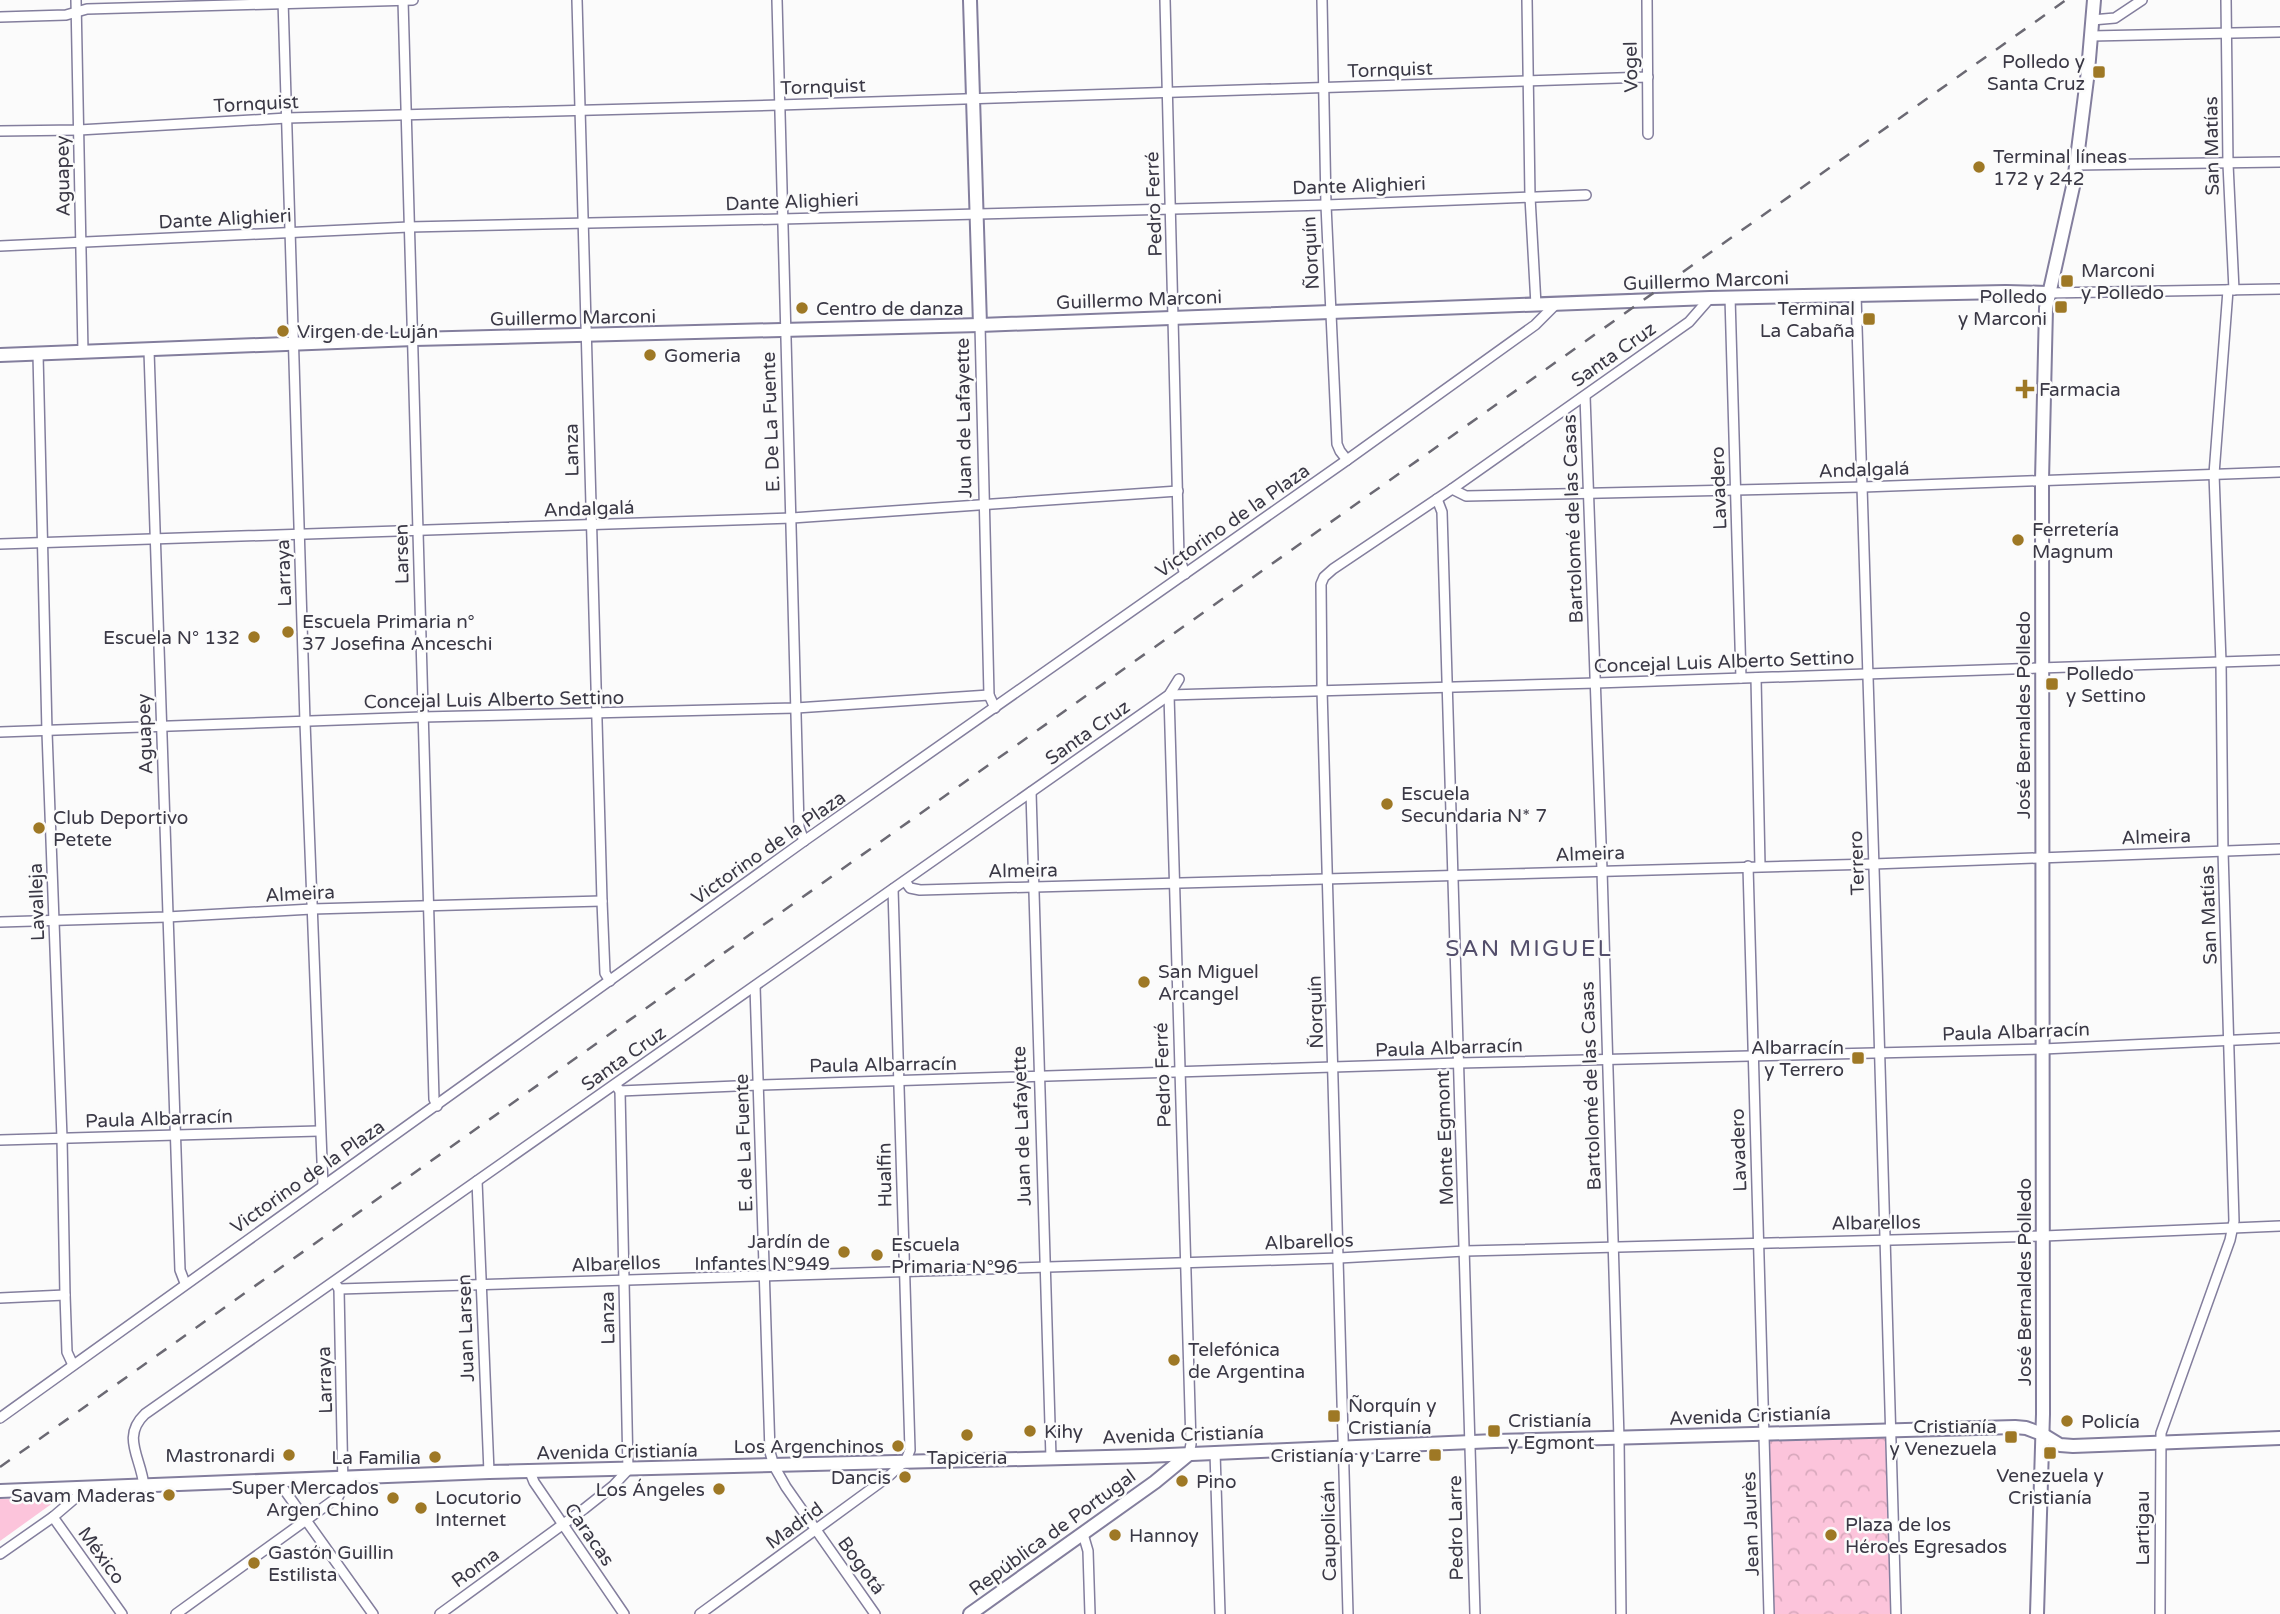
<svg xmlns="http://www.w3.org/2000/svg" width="2280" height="1614" font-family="'Varela Round',sans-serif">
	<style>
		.grass { fill: #fcc4db }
		.park { fill: url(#park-crowns) }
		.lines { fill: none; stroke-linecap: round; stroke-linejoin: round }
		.minor-casing { stroke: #837e9d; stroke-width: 12 }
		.tertiary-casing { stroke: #837e9d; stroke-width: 16 }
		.secondary-casing { stroke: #837e9d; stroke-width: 16 }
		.minor { stroke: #fff; stroke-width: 9 }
		.tertiary { stroke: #fff; stroke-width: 12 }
		.secondary { stroke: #fff; stroke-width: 12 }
		.rail { stroke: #6b6973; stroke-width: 2.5; stroke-dasharray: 12 12; stroke-linecap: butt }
		.poi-dot { fill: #9e7825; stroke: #fbfbfb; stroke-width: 2.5 }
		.labels { text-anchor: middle; stroke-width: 5; stroke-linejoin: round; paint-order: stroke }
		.poi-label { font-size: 19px; fill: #3a3845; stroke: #fbfbfb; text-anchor: start }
		.street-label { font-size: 19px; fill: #3a3845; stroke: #fbfbfb }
		.quarter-label { font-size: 23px; letter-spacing: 2px; fill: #534e6b; stroke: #fbfbfb }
	</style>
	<defs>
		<pattern id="park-crowns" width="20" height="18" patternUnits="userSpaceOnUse" patternTransform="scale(1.75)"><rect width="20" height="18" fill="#fcc4db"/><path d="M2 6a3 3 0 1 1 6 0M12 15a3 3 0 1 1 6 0" fill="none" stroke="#d9a9bd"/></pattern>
	</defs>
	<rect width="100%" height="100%" fill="#fbfbfb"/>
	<polygon class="grass" points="0,1499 57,1500 0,1541"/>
	<polygon class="park" points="1890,1435 1895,1614 1773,1614 1766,1439"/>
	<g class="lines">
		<g class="minor-casing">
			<g id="minor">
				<polyline points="76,0 83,352"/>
				<polyline points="283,0 305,722 323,1186"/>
				<polyline points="403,0 434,1099 437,1106"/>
				<polyline points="577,0 602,901 605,973 610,981"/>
				<polyline points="777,0 799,827 804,841"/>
				<polyline points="1165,0 1179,557 1185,574"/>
				<polyline points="1322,0 1326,205 1337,444 1340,451 1347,460"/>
				<polyline points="1527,0 1530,197 1536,305"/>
				<polyline points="1647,0 1648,134"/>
				<polyline points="2226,0 2228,164 2234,290"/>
				<polyline points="0,17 66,15 87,9 413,0"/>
				<polyline points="2092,20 2115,18 2142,0"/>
				<polyline points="2091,36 2280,32"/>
				<polyline points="0,131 79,130 287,118 779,105 1648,77"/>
				<polyline points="2076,165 2280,162"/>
				<polyline points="0,246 409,227 781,219 1326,205 1586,195"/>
				<polyline points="2048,293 2280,289"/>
				<path d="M1856 295C1871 735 1883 1174 1896 1614"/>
				<polyline points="1730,297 1741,678"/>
				<polyline points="980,325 989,695 995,708"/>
				<polyline points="149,351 180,1270 185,1283"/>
				<polyline points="38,354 47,732 62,1138 65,1295 67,1352 73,1365"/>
				<polyline points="1585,396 1602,870 1619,1439 1621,1614"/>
				<polyline points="1452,489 1466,496 1863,487 2280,472"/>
				<polyline points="1437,499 1442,512 1475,1614"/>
				<polyline points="0,544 792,518 1178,491"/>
				<polyline points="1756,678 1760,866"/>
				<polyline points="1169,695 1596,683 2280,660"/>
				<polyline points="1169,695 1191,1444 1189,1454"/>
				<polyline points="0,732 422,717 796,708 989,695"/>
				<polyline points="1031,792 1051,1458"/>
				<polyline points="1748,866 1769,1614"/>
				<polyline points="905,881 910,888 920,890 1873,864 2280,849"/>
				<polyline points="0,922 167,917 312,909 602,901"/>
				<polyline points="755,986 770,1452 774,1466 786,1487 875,1614"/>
				<polyline points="620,1091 759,1085 1459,1063 2043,1049 2280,1038"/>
				<polyline points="0,1140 319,1131"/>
				<polyline points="477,1181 489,1472"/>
				<polyline points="339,1289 1339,1258 1465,1251 2044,1236 2280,1226"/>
				<polyline points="0,1298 65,1295"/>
				<polyline points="0,1418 804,841 1347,460 1535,325 1556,304"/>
				<polyline points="1215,1452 1220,1614"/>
				<polyline points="530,1472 534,1482 624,1614"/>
				<polyline points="278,1481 373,1614"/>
				<path d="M144 1486C141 1457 121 1437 145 1414L1169 695 1179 679"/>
				<polyline points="53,1517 122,1614"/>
				<polyline points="1083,1534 1088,1551 1090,1614"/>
				<polyline points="0,1554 53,1517 87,1488"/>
				<polyline points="176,1614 338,1497 343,1487 339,1289 337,1286"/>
				<polyline points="440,1614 584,1509 613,1486 628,1470 620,1091 617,1087"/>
				<polyline points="700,1614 889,1476 906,1460 910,1450 893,889"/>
				<polyline points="1348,1614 1322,689 1321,584 1324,577 1333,569 1452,489 1689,322 1710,298"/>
				<polyline points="2160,1614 2161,1433 2230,1240 2234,1221 2223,851 2221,662 2214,474 2228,290"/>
			</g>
		</g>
		<g class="tertiary-casing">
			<g id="tertiary">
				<polyline points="970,0 980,325"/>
				<polyline points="0,355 414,339 980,325 1710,298 2006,292 2048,293"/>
				<polyline points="2042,1434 2060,1445 2073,1446 2280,1438"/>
			</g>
		</g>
		<g class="secondary-casing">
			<g id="secondary">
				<polyline points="0,1491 489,1472 1146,1456 1495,1441 2015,1427 2026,1428 2042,1434"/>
				<polyline points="970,1614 1155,1482 1189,1454"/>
				<polyline points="2037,1614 2043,1414 2042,480 2046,308 2074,182 2088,71 2094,0"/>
			</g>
		</g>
		<use href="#minor" class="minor"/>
		<use href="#tertiary" class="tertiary"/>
		<use href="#secondary" class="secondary"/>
		<polyline class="rail" points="0,1467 2066,0"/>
	</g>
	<g class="poi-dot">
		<rect x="2092" y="65" width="14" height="14" rx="3.5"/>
		<circle cx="1979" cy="167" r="7"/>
		<rect x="2060" y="274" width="14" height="14" rx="3.5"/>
		<rect x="2054" y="300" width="14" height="14" rx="3.5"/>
		<circle cx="802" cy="308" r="7"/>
		<rect x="1862" y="312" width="14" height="14" rx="3.5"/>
		<circle cx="283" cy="331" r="7"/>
		<circle cx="650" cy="355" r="7"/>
		<path d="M2021.5 378.5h7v7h7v7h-7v7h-7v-7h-7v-7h7z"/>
		<circle cx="2018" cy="540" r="7"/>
		<circle cx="288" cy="632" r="7"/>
		<circle cx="254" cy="637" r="7"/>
		<rect x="2045" y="677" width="14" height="14" rx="3.5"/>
		<circle cx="1387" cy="804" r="7"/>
		<circle cx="39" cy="828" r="7"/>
		<circle cx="1144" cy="982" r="7"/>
		<rect x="1851" y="1051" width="14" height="14" rx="3.5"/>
		<circle cx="844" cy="1252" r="7"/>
		<circle cx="877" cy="1255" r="7"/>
		<circle cx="1174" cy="1360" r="7"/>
		<rect x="1327" y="1409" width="14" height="14" rx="3.5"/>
		<circle cx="2067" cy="1421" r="7"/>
		<circle cx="1030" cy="1431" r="7"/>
		<rect x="1487" y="1424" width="14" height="14" rx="3.5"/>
		<circle cx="967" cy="1435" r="7"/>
		<rect x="2004" y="1430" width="14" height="14" rx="3.5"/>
		<circle cx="898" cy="1446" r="7"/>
		<rect x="2043" y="1446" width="14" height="14" rx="3.5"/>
		<circle cx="289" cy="1455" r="7"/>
		<rect x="1428" y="1448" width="14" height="14" rx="3.5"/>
		<circle cx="435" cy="1457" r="7"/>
		<circle cx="905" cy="1477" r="7"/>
		<circle cx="1182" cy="1481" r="7"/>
		<circle cx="719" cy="1489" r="7"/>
		<circle cx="169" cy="1495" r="7"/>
		<circle cx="393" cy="1498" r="7"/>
		<circle cx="421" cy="1508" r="7"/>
		<circle cx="1115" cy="1535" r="7"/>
		<circle cx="1831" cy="1535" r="7"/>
		<circle cx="254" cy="1563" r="7"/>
	</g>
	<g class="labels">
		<g class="poi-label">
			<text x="2085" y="68" text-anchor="end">Polledo y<tspan x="2085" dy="22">Santa Cruz</tspan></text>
			<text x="1993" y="163">Terminal líneas<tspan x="1993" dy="22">172 y 242</tspan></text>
			<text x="2081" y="277">Marconi<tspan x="2081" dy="22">y Polledo</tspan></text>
			<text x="2047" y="303" text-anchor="end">Polledo<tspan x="2047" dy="22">y Marconi</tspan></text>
			<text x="816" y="315">Centro de danza</text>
			<text x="1855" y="315" text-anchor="end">Terminal<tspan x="1855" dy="22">La Cabaña</tspan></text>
			<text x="297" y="338">Virgen de Luján</text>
			<text x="664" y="362">Gomeria</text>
			<text x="2039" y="396">Farmacia</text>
			<text x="2032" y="536">Ferretería<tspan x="2032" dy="22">Magnum</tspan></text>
			<text x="302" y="628">Escuela Primaria n°<tspan x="302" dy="22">37 Josefina Anceschi</tspan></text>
			<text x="240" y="644" text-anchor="end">Escuela N° 132</text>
			<text x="2066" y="680">Polledo<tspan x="2066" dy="22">y Settino</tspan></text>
			<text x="1401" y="800">Escuela<tspan x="1401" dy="22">Secundaria N* 7</tspan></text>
			<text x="53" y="824">Club Deportivo<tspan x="53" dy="22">Petete</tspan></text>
			<text x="1158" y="978">San Miguel<tspan x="1158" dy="22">Arcangel</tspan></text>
			<text x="1844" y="1054" text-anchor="end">Albarracín<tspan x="1844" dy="22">y Terrero</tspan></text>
			<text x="830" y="1248" text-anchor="end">Jardín de<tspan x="830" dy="22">Infantes N°949</tspan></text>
			<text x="891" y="1251">Escuela<tspan x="891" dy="22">Primaria N°96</tspan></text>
			<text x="1188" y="1356">Telefónica<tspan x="1188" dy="22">de Argentina</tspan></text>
			<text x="1348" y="1412">Ñorquín y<tspan x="1348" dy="22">Cristianía</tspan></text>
			<text x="1508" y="1427">Cristianía<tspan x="1508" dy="22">y Egmont</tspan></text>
			<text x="2081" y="1428">Policía</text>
			<text x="1997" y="1433" text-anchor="end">Cristianía<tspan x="1997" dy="22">y Venezuela</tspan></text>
			<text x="1044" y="1438">Kihy</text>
			<text x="884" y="1453" text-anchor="end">Los Argenchinos</text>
			<text x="275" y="1462" text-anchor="end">Mastronardi</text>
			<text x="1421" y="1462" text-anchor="end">Cristianía y Larre</text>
			<text x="421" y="1464" text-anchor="end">La Familia</text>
			<text x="967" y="1464" text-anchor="middle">Tapiceria</text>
			<text x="2050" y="1482" text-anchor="middle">Venezuela y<tspan x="2050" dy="22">Cristianía</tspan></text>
			<text x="891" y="1484" text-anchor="end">Dancis</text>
			<text x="1196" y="1488">Pino</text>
			<text x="379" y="1494" text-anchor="end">Super Mercados<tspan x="379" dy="22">Argen Chino</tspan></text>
			<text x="705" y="1496" text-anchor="end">Los Ángeles</text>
			<text x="155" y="1502" text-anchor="end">Savam Maderas</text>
			<text x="435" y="1504">Locutorio<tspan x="435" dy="22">Internet</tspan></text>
			<text x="1845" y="1531">Plaza de los<tspan x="1845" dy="22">Héroes Egresados</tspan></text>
			<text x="1129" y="1542">Hannoy</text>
			<text x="268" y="1559">Gastón Guillin<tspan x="268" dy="22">Estilista</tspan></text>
		</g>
		<g class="street-label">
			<text transform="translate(1630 67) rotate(-91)" y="7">Vogel</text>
			<text transform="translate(1390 69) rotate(-2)" y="7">Tornquist</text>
			<text transform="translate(823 86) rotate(-2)" y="7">Tornquist</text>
			<text transform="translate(256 103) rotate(-3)" y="7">Tornquist</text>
			<text transform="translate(2211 146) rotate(-91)" y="7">San Matías</text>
			<text transform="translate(62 176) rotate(-91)" y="7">Aguapey</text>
			<text transform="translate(1359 185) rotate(-2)" y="7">Dante Alighieri</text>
			<text transform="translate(792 201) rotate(-2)" y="7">Dante Alighieri</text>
			<text transform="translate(1153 204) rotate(-92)" y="7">Pedro Ferré</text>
			<text transform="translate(225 218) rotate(-3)" y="7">Dante Alighieri</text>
			<text transform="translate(1310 253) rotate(-93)" y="7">Ñorquín</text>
			<text transform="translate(1706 280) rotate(-2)" y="7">Guillermo Marconi</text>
			<text transform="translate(1139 299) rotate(-2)" y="7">Guillermo Marconi</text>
			<text transform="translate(573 317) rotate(-1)" y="7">Guillermo Marconi</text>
			<text transform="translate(1613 354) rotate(-35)" y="7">Santa Cruz</text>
			<text transform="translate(963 418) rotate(-91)" y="7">Juan de Lafayette</text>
			<text transform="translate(770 422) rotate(-92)" y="7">E. De La Fuente</text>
			<text transform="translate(571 450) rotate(-91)" y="7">Lanza</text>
			<text transform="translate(1864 469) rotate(-2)" y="7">Andalgalá</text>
			<text transform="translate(1718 488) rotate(-92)" y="7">Lavadero</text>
			<text transform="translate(589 508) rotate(-2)" y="7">Andalgalá</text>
			<text transform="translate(1572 519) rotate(-92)" y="7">Bartolomé de las Casas</text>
			<text transform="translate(1232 520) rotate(-35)" y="7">Victorino de la Plaza</text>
			<text transform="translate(401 554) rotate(-91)" y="7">Larsen</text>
			<text transform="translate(283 573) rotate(-92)" y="7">Larraya</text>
			<text transform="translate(1724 661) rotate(-2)" y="7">Concejal Luis Alberto Settino</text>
			<text transform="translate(494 699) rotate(-1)" y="7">Concejal Luis Alberto Settino</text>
			<text transform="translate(2023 715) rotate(-90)" y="7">José Bernaldes Polledo</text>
			<text transform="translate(1087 732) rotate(-35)" y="7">Santa Cruz</text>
			<text transform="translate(144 734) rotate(-92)" y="7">Aguapey</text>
			<text transform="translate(2156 836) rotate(-2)" y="7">Almeira</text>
			<text transform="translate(768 847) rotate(-35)" y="7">Victorino de la Plaza</text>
			<text transform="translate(1590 853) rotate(-2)" y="7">Almeira</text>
			<text transform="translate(1856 863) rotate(-92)" y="7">Terrero</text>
			<text transform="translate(1023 870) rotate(-1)" y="7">Almeira</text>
			<text transform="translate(300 893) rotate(-3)" y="7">Almeira</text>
			<text transform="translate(36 902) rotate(-92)" y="7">Lavalleja</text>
			<text transform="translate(2208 915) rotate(-92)" y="7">San Matías</text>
			<text transform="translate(1315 1012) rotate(-92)" y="7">Ñorquín</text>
			<text transform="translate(2016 1031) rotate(-2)" y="7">Paula Albarracín</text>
			<text transform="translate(1449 1047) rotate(-2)" y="7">Paula Albarracín</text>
			<text transform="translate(623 1058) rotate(-35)" y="7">Santa Cruz</text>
			<text transform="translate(883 1064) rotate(-1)" y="7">Paula Albarracín</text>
			<text transform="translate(1162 1075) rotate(-92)" y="7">Pedro Ferré</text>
			<text transform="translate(1590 1086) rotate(-92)" y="7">Bartolomé de las Casas</text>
			<text transform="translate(159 1118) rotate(-2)" y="7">Paula Albarracín</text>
			<text transform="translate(1021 1126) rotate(-92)" y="7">Juan de Lafayette</text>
			<text transform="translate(1444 1138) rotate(-92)" y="7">Monte Egmont</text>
			<text transform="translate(743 1143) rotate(-92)" y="7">E. de La Fuente</text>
			<text transform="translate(1738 1150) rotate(-92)" y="7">Lavadero</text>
			<text transform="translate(884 1175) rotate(-91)" y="7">Hualfin</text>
			<text transform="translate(307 1176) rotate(-35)" y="7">Victorino de la Plaza</text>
			<text transform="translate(1876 1222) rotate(-1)" y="7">Albarellos</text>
			<text transform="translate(1309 1241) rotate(-2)" y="7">Albarellos</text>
			<text transform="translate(616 1263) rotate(-2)" y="7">Albarellos</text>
			<text transform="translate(2024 1282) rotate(-90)" y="7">José Bernaldes Polledo</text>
			<text transform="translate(607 1318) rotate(-91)" y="7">Lanza</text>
			<text transform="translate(465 1328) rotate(-92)" y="7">Juan Larsen</text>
			<text transform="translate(324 1380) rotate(-92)" y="7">Larraya</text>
			<text transform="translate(1750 1415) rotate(-2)" y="7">Avenida Cristianía</text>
			<text transform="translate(1183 1434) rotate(-2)" y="7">Avenida Cristianía</text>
			<text transform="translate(617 1451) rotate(-1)" y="7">Avenida Cristianía</text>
			<text transform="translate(1750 1524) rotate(-92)" y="7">Jean Jaurès</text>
			<text transform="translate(794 1525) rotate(-36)" y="7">Madrid</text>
			<text transform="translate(1455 1528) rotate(-91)" y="7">Pedro Larre</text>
			<text transform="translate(2142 1528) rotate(-90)" y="7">Lartigau</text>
			<text transform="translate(1328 1531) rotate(-91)" y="7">Caupolicán</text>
			<text transform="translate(1052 1532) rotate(-36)" y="7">República de Portugal</text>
			<text transform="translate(590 1534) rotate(55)" y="7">Caracas</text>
			<text transform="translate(102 1555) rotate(54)" y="7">México</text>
			<text transform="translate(862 1565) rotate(54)" y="7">Bogotá</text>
			<text transform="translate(475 1567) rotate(-36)" y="7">Roma</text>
		</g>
		<g class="quarter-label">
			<text x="1529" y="956">SAN MIGUEL</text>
		</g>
	</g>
</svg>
